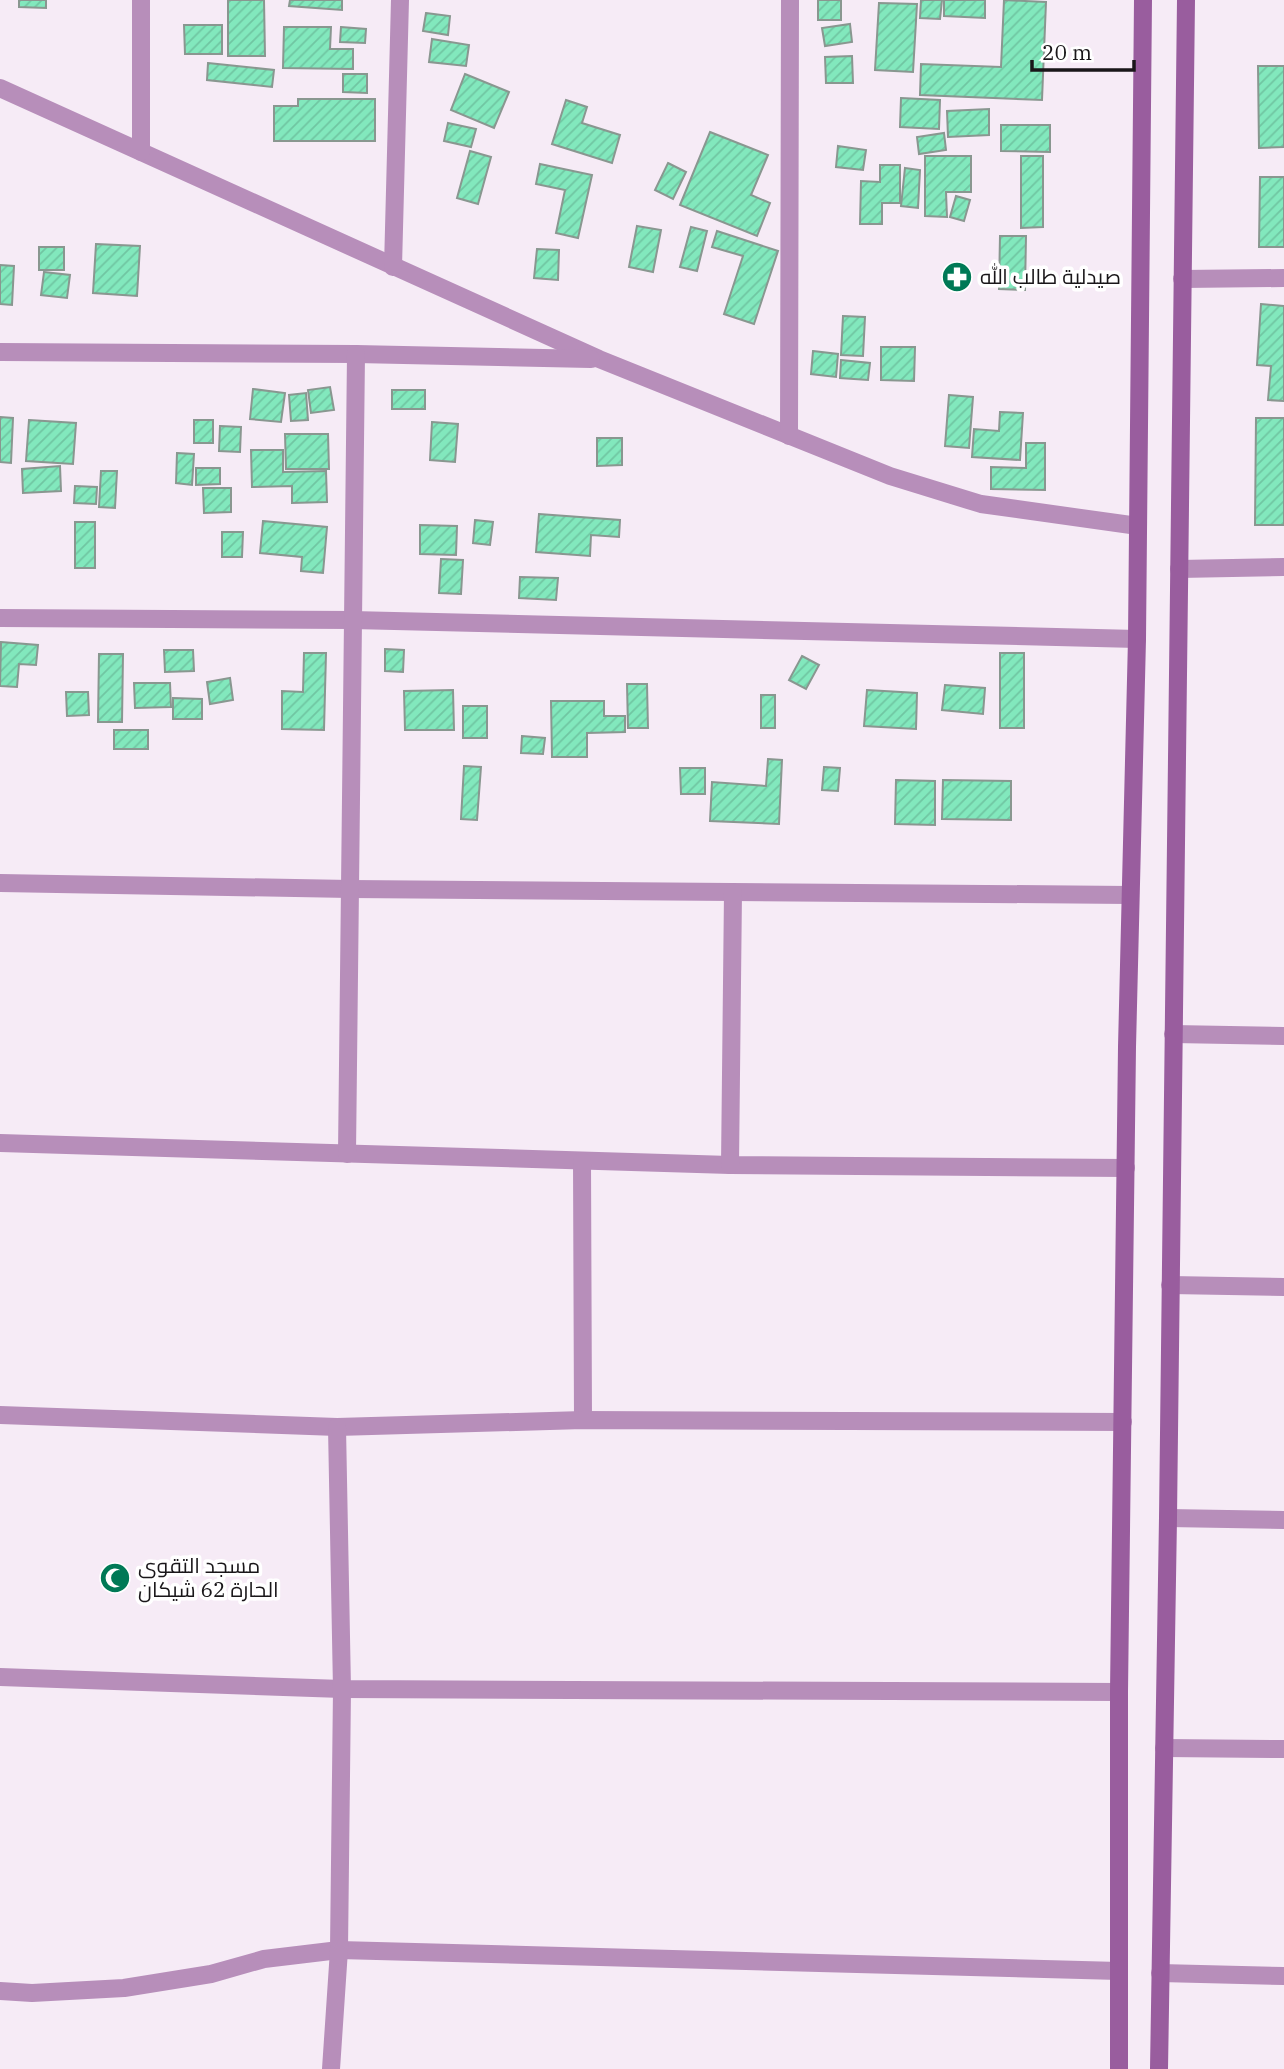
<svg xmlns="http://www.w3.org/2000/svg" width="1284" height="2069" font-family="'IBM Plex Serif',Cairo,serif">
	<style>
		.building { fill: url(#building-hatch); stroke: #899790; stroke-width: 2 }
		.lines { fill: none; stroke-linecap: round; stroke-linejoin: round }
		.minor { stroke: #b78eba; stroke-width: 18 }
		.secondary { stroke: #995d9e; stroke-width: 18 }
		.labels { text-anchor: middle; stroke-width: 7; stroke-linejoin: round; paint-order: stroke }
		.poi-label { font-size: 21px; fill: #191619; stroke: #fff; text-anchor: start }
	</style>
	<defs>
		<pattern id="building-hatch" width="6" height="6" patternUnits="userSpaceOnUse" patternTransform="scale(1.75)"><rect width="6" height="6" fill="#82e8bd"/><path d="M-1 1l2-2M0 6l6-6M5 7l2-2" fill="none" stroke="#70c6a2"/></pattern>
	</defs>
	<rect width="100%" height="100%" fill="#f6ebf6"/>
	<g class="building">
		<polygon points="19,0 46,0 46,8 19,7"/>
		<polygon points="228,0 264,0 265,56 228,56"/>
		<polygon points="290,0 342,0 342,10 289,6"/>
		<rect x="818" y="0" width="23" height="20"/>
		<polygon points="921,0 942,0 940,19 920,18"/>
		<polygon points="944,0 985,0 985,18 944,16"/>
		<polygon points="1004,0 1046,2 1042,100 920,95 921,64 1001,67"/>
		<polygon points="879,3 917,4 913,72 875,70"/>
		<polygon points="426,13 450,16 448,35 423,31"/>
		<polygon points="850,24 852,42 825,46 822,28"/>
		<polygon points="184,25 222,25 222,54 185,54"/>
		<polygon points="284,27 331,27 330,49 353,49 353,69 283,68"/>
		<polygon points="341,27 366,29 365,43 340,42"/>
		<polygon points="432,39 469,45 466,66 429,62"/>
		<polygon points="852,56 853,83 826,83 825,57"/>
		<polygon points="208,63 274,70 272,87 207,80"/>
		<polygon points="1258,66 1284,66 1284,147 1259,148"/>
		<polygon points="343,74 367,74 367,93 343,92"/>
		<polygon points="465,74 509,92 494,128 451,110"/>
		<polygon points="901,98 940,100 939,129 900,127"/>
		<polygon points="298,99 375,99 375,141 274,141 274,106 298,106"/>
		<polygon points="566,100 587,107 582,123 620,135 612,163 552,144"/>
		<polygon points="989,109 989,135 948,137 947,111"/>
		<polygon points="448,123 476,129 471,147 444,141"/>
		<polygon points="1001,125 1050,125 1050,152 1001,151"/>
		<polygon points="710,132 768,155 751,195 770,203 757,236 680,205"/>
		<polygon points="944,133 946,150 919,154 917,137"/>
		<polygon points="838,146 866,150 863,170 836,167"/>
		<polygon points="470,151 491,157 478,204 457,198"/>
		<polygon points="925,156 971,156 971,192 946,192 947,217 925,216"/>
		<polygon points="1021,156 1043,156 1043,227 1021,228"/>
		<polygon points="668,163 686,172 673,199 655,190"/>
		<polygon points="540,164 592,175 578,238 556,233 565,190 536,184"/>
		<polygon points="880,165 900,165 900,203 882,203 882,224 860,224 861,181 880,182"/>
		<polygon points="905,168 920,170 918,208 901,206"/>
		<polygon points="1260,177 1284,177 1284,247 1259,247"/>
		<polygon points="956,196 970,200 964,221 950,217"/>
		<polygon points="637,226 661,230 653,272 629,267"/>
		<polygon points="691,227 707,231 697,271 680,267"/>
		<polygon points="717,231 778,251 754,324 724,314 743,256 712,247"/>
		<polygon points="1000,236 1026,236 1025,290 999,289"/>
		<polygon points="96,244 140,246 137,296 93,293"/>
		<rect x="39" y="247" width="25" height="23"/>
		<polygon points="537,249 559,250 558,280 534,278"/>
		<polygon points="0,265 14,266 12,305 0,304"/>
		<polygon points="44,272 70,275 67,298 41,295"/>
		<polygon points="1261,304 1284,306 1284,401 1268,400 1271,366 1257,365"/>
		<polygon points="843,316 865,317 863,356 841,355"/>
		<polygon points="881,347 915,347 914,381 881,380"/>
		<polygon points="813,351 838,354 836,377 811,374"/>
		<polygon points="841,360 870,363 868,380 840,378"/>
		<polygon points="330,387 334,410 311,413 308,390"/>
		<polygon points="253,389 285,393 281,422 250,419"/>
		<rect x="392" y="390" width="33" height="19"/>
		<polygon points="306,393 308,420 291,421 289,395"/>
		<polygon points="949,395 973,397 969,448 945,446"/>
		<polygon points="1000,412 1023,413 1020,460 972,457 974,429 999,431"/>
		<polygon points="0,417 13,418 11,463 0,462"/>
		<polygon points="1256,418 1284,418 1284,525 1255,525"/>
		<polygon points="29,420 76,423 73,464 26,461"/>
		<rect x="194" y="420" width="19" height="23"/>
		<polygon points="432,422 458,424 455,462 430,460"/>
		<polygon points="220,426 241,427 240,452 219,451"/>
		<polygon points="285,434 328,434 329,469 286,469"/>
		<polygon points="597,438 622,438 622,465 597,466"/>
		<polygon points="1026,443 1045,443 1045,490 991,489 991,467 1026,468"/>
		<polygon points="251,450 283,450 283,472 326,471 327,502 292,503 292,486 252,487"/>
		<polygon points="177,453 194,454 192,485 176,483"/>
		<polygon points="60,466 61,491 23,493 22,469"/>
		<polygon points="196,468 220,468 220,484 196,485"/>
		<polygon points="101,471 117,471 115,508 99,507"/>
		<polygon points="75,486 97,487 96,504 74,503"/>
		<polygon points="203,488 231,488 231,512 204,513"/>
		<polygon points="539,514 620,520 619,537 591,535 590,556 536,552"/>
		<polygon points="475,520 493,522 490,545 473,543"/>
		<polygon points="263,521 327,527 323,573 301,571 302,557 260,553"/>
		<rect x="75" y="522" width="20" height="46"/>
		<polygon points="420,525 457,526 456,555 420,554"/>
		<polygon points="222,532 243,532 242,557 222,557"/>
		<polygon points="441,559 463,560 461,594 439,593"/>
		<polygon points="520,577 558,578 556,600 519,598"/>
		<polygon points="1,642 38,645 36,665 19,664 17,687 0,686"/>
		<polygon points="385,649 404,650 403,672 385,671"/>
		<polygon points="164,650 193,650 194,671 165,672"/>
		<polygon points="304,653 326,653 324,730 282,729 282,691 303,692"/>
		<rect x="1000" y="653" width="24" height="75"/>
		<polygon points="99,654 123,654 122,722 98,722"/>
		<polygon points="802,656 819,665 806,689 789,680"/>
		<polygon points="230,678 233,700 210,704 207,682"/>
		<polygon points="134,683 170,683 171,707 135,708"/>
		<polygon points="627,684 647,684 648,728 628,728"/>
		<polygon points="945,685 985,688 983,714 942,710"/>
		<polygon points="453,690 454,730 405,730 404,691"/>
		<polygon points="867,690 917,693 916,729 864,726"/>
		<polygon points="66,692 88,692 89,715 67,716"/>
		<rect x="761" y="695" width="14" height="33"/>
		<polygon points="173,698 202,699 202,719 173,719"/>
		<polygon points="551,701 604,701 604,716 625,716 625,732 587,733 587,757 552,757"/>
		<rect x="463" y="706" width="24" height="32"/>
		<rect x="114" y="730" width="34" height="19"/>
		<polygon points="522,736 545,738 543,754 521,753"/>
		<polygon points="768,759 782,760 779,824 710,821 712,782 766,786"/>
		<polygon points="464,766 481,767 477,820 461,819"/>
		<polygon points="824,767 840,768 838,791 822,790"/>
		<polygon points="680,768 705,768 705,794 681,794"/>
		<polygon points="896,780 935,781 935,825 895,824"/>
		<polygon points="943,780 1011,781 1011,820 942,819"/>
	</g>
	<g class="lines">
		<g class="minor">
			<polyline points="0,88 599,359 890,476 981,504 1138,526"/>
			<polyline points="141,152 141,0"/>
			<polyline points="393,267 400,0"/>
			<polyline points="1182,279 1284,278"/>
			<polyline points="0,352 356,354 591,359"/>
			<polyline points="789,436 790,0"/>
			<polyline points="1179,569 1284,567"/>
			<polyline points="0,618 352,620 1137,639"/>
			<polyline points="0,883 350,889 1130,895"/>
			<polyline points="1173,1034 1284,1036"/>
			<polyline points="0,1143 730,1165 1126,1168"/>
			<polyline points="347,1154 356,354"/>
			<polyline points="582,1161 583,1420"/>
			<polyline points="730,1165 733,892"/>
			<polyline points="1170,1285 1284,1287"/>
			<polyline points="0,1415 337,1427 583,1420 1123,1422"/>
			<polyline points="1168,1518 1284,1520"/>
			<polyline points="0,1677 342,1689 1119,1692"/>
			<polyline points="1164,1748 1284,1749"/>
			<polyline points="1160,1973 1284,1976"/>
			<polyline points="0,1991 32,1993 124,1988 211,1974 264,1959 339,1950 1119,1971"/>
			<polyline points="331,2069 339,1950 342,1689 337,1427"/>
		</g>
		<g class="secondary">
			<polyline points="1119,2069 1119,1692 1127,1047 1137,639 1143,0"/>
			<polyline points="1159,2069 1168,1518 1186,0"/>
		</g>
	</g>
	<defs>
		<g id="pharmacy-disc" transform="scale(1.575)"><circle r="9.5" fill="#007956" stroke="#fff"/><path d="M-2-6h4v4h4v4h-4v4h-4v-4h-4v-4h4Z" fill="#fff"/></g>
		<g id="mosque-disc" transform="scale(1.575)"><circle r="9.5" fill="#007956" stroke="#fff"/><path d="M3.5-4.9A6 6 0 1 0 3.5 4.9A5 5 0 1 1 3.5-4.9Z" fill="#fff"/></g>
	</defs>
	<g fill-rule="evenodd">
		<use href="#pharmacy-disc" x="957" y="277"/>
		<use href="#mosque-disc" x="115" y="1578"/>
	</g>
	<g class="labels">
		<g class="poi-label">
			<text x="980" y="284">صيدلية طالب الله</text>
			<text x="138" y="1573">مسجد التقوى<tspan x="138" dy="24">الحارة 62 شيكان</tspan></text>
		</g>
	</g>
	<path d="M1032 60v10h102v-10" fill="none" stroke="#191619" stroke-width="3.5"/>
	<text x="1042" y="60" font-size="21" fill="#191619" stroke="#ffffff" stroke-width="5" paint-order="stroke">20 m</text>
</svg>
